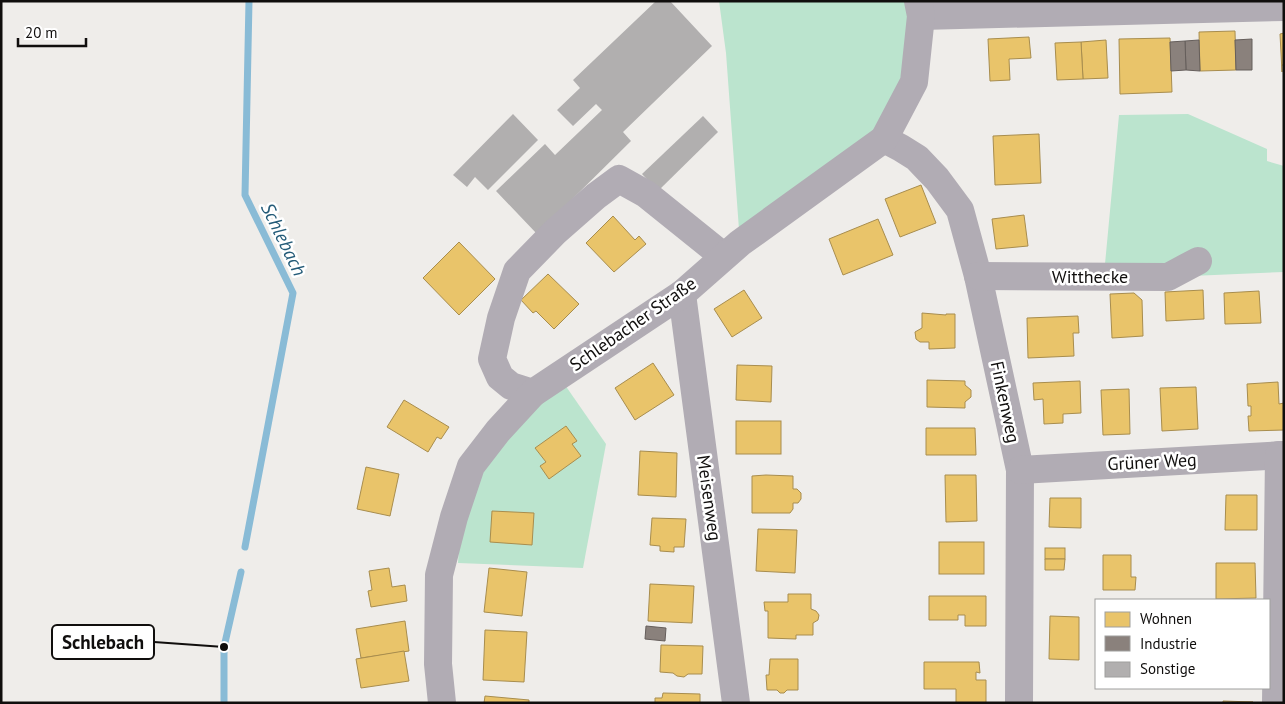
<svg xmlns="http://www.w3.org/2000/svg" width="1285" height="704" font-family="'PT Sans',sans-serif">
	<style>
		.green { fill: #bbe4ce }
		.homes { fill: #e9c46a; stroke: #a88d4e }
		.industry { fill: #8a817c; stroke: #655e5b }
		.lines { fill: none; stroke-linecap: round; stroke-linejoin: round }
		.stream { stroke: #89bbd6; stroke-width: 7 }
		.building { fill: #b1afaf }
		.minor { stroke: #b1acb4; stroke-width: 28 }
		.labels { text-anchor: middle; stroke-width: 5; stroke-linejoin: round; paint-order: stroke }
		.street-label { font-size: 18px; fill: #100e0d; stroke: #fff }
		.water-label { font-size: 19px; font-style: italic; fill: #245b78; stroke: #fff }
		.leader { fill: none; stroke: #100e0d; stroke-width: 2 }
		.callout-dot { fill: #100e0d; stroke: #fff; stroke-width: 2 }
		.callout { fill: #fff; stroke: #100e0d; stroke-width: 2 }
		.callout-label { font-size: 19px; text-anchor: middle; font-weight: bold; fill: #100e0d }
	</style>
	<rect width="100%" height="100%" fill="#efedea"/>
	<g class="green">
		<polygon points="719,1 918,1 895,120 740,243 726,53"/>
		<polygon points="1188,114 1267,149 1267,161 1284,166 1284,272 1168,277 1105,264 1119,115"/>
		<polygon points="565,385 606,444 583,568 458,563 460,533 478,475 520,420"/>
	</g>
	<g class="homes">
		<polygon points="1235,31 1236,70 1200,71 1199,32"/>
		<polygon points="1284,33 1284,65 1282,65 1282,72 1280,34"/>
		<polygon points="1029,37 1031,58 1009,59 1010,80 990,81 988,39"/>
		<polygon points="1170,38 1172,92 1120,94 1119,39"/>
		<polygon points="1106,40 1108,78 1083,79 1081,42"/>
		<polygon points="1081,42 1083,79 1057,80 1055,43"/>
		<polygon points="1039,134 1041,183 995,185 993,136"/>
		<polygon points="921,185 936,223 900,237 885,199"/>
		<polygon points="1024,215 1028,246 996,249 992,219"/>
		<polygon points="613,216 635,240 639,236 646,244 614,272 586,243"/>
		<polygon points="878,219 893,255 843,275 829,239"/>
		<polygon points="459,242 495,279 459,315 423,278"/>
		<polygon points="548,274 579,304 554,329 536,311 533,313 521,300"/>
		<polygon points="744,290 762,318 732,337 714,309"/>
		<polygon points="1203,290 1204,319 1166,321 1165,292"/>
		<polygon points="1259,291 1261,323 1225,324 1224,293"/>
		<polygon points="1134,293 1142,300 1143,336 1112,338 1110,294"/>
		<polygon points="922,313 946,315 946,314 955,314 955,348 929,349 929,342 920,342 916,339 915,332 922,328"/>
		<polygon points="1078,316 1079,333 1073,333 1074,356 1028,358 1027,318"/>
		<polygon points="653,363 674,395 635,420 615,388"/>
		<polygon points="737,365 772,366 771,402 736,400"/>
		<polygon points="927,380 965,381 965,385 971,390 971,397 965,402 965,408 927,407"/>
		<polygon points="1080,381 1081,413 1063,414 1063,423 1044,424 1043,399 1034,400 1033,383"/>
		<polygon points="1278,382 1279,404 1284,403 1284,430 1249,431 1248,416 1251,416 1251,406 1248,406 1247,384"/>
		<polygon points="1196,387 1198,429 1162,431 1160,388"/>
		<polygon points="1129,389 1130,434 1103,435 1101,390"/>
		<polygon points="404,400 449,427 441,439 437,437 428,452 387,427"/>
		<rect x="736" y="421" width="45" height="33"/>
		<polygon points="566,426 577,441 572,444 581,456 549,479 540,466 546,462 535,448"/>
		<polygon points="926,428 975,428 976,455 926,455"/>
		<polygon points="640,451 677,453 676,497 638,495"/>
		<polygon points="366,467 399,474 390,516 357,509"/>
		<polygon points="766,475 793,476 793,489 797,489 801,493 801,499 798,503 793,503 793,509 790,513 752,513 752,476"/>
		<polygon points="945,475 976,475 977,521 946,522"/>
		<polygon points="1226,495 1257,495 1257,530 1225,530"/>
		<polygon points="1050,498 1081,498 1081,528 1049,527"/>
		<polygon points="492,511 534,513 532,545 490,542"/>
		<polygon points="652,518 686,519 684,547 674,547 674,552 660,551 660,546 650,545"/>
		<polygon points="758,529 797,530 795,573 756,571"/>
		<rect x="939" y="542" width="45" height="32"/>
		<rect x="1045" y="548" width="20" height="11"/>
		<polygon points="1103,555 1131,555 1131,577 1136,577 1135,590 1103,590"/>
		<polygon points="1045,559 1065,559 1064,570 1045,570"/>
		<polygon points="1216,563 1255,563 1256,598 1216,599"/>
		<polygon points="389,568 392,587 405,585 407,601 371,607 368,591 372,590 369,571"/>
		<polygon points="489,568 527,572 522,616 484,612"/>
		<polygon points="650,584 694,586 692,623 648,621"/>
		<polygon points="788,594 811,594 811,609 816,611 819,615 818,620 813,623 813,635 796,635 796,639 768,638 768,611 765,611 764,602 788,602"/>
		<polygon points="929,596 986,596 986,626 965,626 965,615 958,615 958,620 929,620"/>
		<polygon points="1050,616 1079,617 1079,660 1049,659"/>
		<polygon points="405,621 409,651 361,658 356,629"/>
		<polygon points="485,630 527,632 524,682 483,680"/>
		<polygon points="661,645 703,646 702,674 688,674 684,677 677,676 673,673 660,672"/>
		<polygon points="404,651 409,681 361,688 356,659"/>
		<polygon points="770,659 798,659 798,690 787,690 784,693 780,693 777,690 767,690 766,675 769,675"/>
		<polygon points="924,662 979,662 980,673 976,672 976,680 986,680 986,703 956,703 956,689 924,689"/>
		<polygon points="663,693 700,694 700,703 655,703 655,698 662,698"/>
		<polygon points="485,696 529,700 529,703 484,703"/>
		<polygon points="1223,701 1253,702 1223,703"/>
	</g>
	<g class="industry">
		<polygon points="1252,39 1252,70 1236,70 1235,40"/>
		<polygon points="1199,40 1200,71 1186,70 1185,41"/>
		<polygon points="1185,41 1186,70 1171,71 1170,42"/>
		<polygon points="646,626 666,628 665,641 645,639"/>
	</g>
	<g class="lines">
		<g class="stream">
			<polyline points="245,547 293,293 245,195 249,1"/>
			<polyline points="224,703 224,647 241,572"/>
		</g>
	</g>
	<g class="building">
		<polygon points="656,1 670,1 712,46 623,132 631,141 537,234 496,191 545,144 555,155 602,110 596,104 573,126 557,110 580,88 573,80"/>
		<polygon points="513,114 538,140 488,190 475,177 467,187 453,175"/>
		<polygon points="703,116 718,132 658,191 642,174"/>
	</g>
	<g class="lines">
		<g class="minor">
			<polyline points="921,16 1284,7"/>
			<polyline points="884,139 901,148 917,158 937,179 960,210 978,276 1020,470 1019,703"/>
			<polyline points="978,276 1168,277 1198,261"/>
			<polyline points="682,294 736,703"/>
			<polyline points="533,393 511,386 500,377 492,359 501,318 517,271 555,232 596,196 619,179 646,194 723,256"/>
			<polyline points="1020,470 1284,455"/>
			<polyline points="442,703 438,664 439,575 454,517 471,466 498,431 533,393 682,294 740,243 884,139 914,82 921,16 918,1"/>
			<polyline points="1276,703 1279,455"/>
		</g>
	</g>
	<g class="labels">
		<g class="street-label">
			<text x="1090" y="283">Witthecke</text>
			<text transform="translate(633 324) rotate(-35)" y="6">Schlebacher Straße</text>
			<text transform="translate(1005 402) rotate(78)" y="6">Finkenweg</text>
			<text transform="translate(1152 462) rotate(-3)" y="6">Grüner Weg</text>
			<text transform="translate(709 498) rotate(82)" y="6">Meisenweg</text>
		</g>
		<g class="water-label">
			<text transform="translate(284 239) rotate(64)" y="7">Schlebach</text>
		</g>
	</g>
	<path class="leader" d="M224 647L154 642"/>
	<circle class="callout-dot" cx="224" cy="647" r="5"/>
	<rect class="callout" x="52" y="625" width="102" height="34" rx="5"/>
	<g class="callout-label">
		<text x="103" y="649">Schlebach</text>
	</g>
	<rect width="1285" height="704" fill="none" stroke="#100e0d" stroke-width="5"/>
	<rect x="1095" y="599" width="175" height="90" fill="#ffffff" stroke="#9f9f9e"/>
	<rect x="1105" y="612" width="25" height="15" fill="#e9c46a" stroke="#9f9f9e"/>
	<text x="1140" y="624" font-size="15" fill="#100e0d">Wohnen</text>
	<rect x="1105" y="636" width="25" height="15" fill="#8a817c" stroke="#9f9f9e"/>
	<text x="1140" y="649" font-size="15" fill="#100e0d">Industrie</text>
	<rect x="1105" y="662" width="25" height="15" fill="#b1afaf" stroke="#9f9f9e"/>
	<text x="1140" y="674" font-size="15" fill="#100e0d">Sonstige</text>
	<path d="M18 38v8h68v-8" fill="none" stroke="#100e0d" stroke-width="2.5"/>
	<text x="25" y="38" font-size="15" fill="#100e0d" stroke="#ffffff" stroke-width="4" paint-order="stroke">20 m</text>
</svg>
